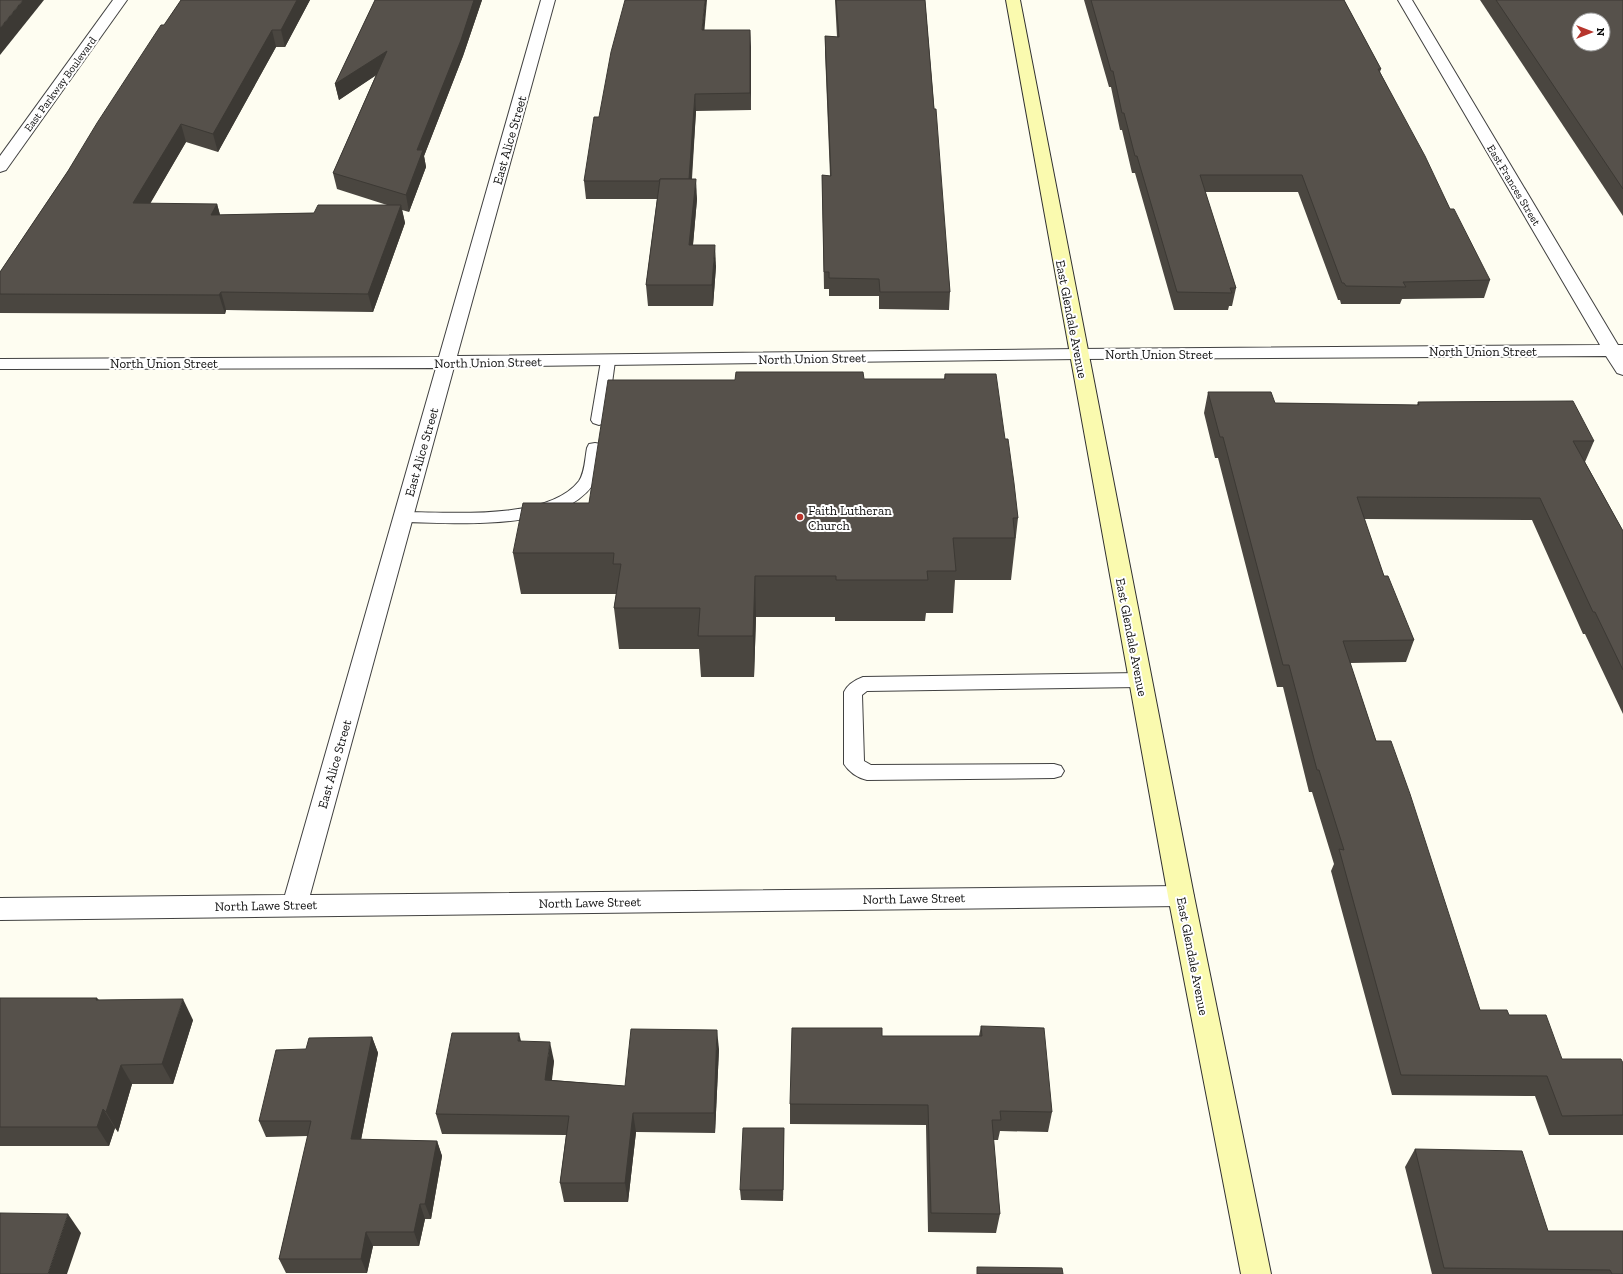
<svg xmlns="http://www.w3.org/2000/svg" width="1623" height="1274" font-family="'Zilla Slab',serif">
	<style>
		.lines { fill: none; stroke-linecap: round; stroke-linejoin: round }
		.lane-casing { stroke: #414141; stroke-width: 2 }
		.street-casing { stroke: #414141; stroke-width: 2 }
		.secondary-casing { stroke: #303030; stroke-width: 2 }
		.lane { fill: #fff; fill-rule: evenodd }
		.street { fill: #fff; fill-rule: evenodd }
		.secondary { fill: #fafaaf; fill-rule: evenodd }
		.wall { fill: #4a4640 }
		.shaded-wall { fill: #3c3934 }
		.building { fill: #56514b; stroke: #3c3934; fill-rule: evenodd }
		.poi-dot { fill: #b7352d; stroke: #fff; stroke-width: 1.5 }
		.labels { text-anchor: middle; stroke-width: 4; stroke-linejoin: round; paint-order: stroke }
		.far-street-label { font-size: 11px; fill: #0e0e0e; stroke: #fff }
		.street-label { font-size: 13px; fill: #0e0e0e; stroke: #fff }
		.poi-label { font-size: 13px; fill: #0e0e0e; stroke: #fff; text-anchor: start }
	</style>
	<rect width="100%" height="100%" fill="#fefdf1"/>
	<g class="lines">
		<g class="lane-casing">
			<g id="lane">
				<polygon points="608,357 613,358 615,361 607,420 605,423 599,425 593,423 591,420 601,361 603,358"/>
				<path d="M595 443 601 444 603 448C601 461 600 475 592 486 558 532 455 523 403 522L397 521 395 517 397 513 403 512C450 512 548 521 579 481 585 472 585 458 587 448L589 444Z"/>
				<path d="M1140 673 1147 675 1149 680 1147 685 1140 687 867 691 862 695 864 761 871 765 1054 764 1061 766 1064 771 1061 776 1054 778 867 780C858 778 849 772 844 764V692C848 684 855 680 863 677Z"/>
			</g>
		</g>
		<g class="street-casing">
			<g id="street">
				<polygon points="113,0 127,0 6,170 0,172 0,156"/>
				<polygon points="541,0 555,0 457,356 1079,349 1600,345 1398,0 1412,0 1618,345 1623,345 1623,375 1617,373 1606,356 1079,359 454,367 310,895 1181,886 1190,889 1194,896 1190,903 1181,906 0,920 0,898 285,895 436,368 0,369 0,359 439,357"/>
			</g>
		</g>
		<g class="secondary-casing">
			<polygon id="secondary" points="1006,0 1020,0 1194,896 1271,1274 1241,1274 1168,896"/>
		</g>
		<use href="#lane" class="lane"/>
		<use href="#street" class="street"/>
		<use href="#secondary" class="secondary"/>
	</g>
	<g class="wall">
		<polygon points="181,0 310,0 285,47 276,47 218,152 186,142 150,204 217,204 220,215 314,213 387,205 337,189 333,173 376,75 339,100 335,84 375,0 482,0 463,56 424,156 426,167 409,212 402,210 405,223 373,312 226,310 225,314 0,313 0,272 68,171"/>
		<polygon points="835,0 925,0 950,292 949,310 879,309 879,296 829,296 829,289 824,289 822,175 830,176 825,52 825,36 837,37"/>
		<polygon points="1084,0 1344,0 1381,69 1380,72 1450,209 1490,280 1484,298 1402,299 1400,304 1341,304 1340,300 1338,300 1298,192 1205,192 1236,288 1232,306 1229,306 1228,310 1174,310 1135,173 1132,173 1122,130 1120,130 1111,87 1109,87"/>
		<polygon points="1480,0 1623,0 1623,216"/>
		<polygon points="704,30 750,30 751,110 696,111 692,179 697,199 693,245 716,266 713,306 648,306 646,285 657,199 586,199 584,181 599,117"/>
		<polygon points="945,374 1005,439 1018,518 1011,580 955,580 953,613 926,613 925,621 835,621 835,617 756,617 754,677 701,677 699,649 619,649 614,608 616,594 521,594 513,553 589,503 735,380 944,379"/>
		<polygon points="1208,392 1275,403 1417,405 1418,402 1594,441 1585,462 1623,531 1623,714 1585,634 1583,634 1532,520 1364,519 1384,576 1414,640 1406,662 1350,663 1376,741 1480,1010 1509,1015 1562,1059 1623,1063 1623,1135 1549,1135 1535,1096 1392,1095 1331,871 1334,864 1312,792 1309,792 1283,687 1277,687 1218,458 1215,458 1204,413"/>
		<polygon points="0,998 97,998 99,1000 193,1020 173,1084 132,1084 118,1132 115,1128 109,1146 0,1146"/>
		<polygon points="981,1026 1052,1112 1048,1132 1000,1131 998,1140 993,1140 1000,1214 996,1233 928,1232 926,1125 790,1124 790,1104 882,1036 979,1036"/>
		<polygon points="372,1037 378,1053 361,1140 437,1141 442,1156 431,1219 425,1219 419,1246 373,1246 367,1273 286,1273 279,1259 308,1136 266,1137 259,1121 306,1049"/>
		<polygon points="521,1041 554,1061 552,1080 625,1086 719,1049 715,1133 636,1132 628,1202 564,1202 560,1183 566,1135 442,1134 436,1114"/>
		<polygon points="784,1128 783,1201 741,1200 740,1190"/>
		<polygon points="1415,1149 1548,1231 1623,1274 1432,1274 1405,1167"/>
	</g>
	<g class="shaded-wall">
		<polygon points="23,0 44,0 0,55 0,28"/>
		<polygon points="297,0 310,0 285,47 281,30"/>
		<polygon points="474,0 482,0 463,56 424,156 426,167 409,212 406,195 417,150"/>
		<polygon points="705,0 707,0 703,47 702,30"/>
		<polygon points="272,30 276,47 218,152 213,134"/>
		<polygon points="750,30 751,47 751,110 750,93"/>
		<polygon points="387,51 390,66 339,100 335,84"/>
		<polygon points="695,94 696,111 690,199 689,181"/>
		<polygon points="181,124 186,142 139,222 133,203"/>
		<polygon points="696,179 697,199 691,266 689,245"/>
		<polygon points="217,204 222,222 211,215"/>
		<polygon points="401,205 405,223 373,312 368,294"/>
		<polygon points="715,245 716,266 713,306 712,285"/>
		<polygon points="221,292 226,310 225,314 219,295"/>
		<polygon points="755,576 756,617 754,677 753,636"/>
		<polygon points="183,999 193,1020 173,1084 162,1064"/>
		<polygon points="717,1030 719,1049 715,1133 714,1113"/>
		<polygon points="519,1033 524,1053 518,1041"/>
		<polygon points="372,1037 378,1053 358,1155 351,1139"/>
		<polygon points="550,1042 554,1061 549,1099 545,1080"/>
		<polygon points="121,1065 132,1084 118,1132 106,1112"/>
		<polygon points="103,1109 115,1128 109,1146 97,1127"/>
		<polygon points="633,1113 636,1132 628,1202 625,1183"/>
		<polygon points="784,1128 784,1139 783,1201 783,1190"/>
		<polygon points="437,1141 442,1156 431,1219 425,1204"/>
		<polygon points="420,1204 425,1219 419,1246 414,1232"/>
		<polygon points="68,1214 81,1233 67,1274 48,1274"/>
		<polygon points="366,1232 373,1246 367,1273 361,1259"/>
	</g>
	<g class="building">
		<polygon points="0,0 23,0 0,28"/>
		<polygon points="181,0 297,0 281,30 272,30 213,134 181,124 133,203 217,204 211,215 314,213 318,205 401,205 368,294 221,292 219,295 0,294 0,272 68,171 97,123 161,25 164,25"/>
		<polygon points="375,0 474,0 461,40 417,150 423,150 406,195 333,173 387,51 335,84"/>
		<polygon points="625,0 705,0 702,30 750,30 750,93 695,94 689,179 660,179 659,181 584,181 594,117 599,117 611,52"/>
		<polygon points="836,0 925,0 934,109 936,109 950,292 880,292 879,279 829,278 829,272 824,272 822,175 831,176 825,36 839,37"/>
		<polygon points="1091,0 1344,0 1381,69 1378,69 1425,156 1450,209 1454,209 1490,280 1403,282 1406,287 1346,286 1344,283 1342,283 1302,175 1200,175 1236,288 1230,288 1232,293 1177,292 1137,156 1135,156 1124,113 1122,113 1113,71 1111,71"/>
		<path d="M1496 0H1623V189ZM1579 20H1603V44H1579Z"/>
		<polygon points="660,179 696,179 689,245 715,245 712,285 646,285"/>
		<polygon points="736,372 863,372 864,379 945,379 945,374 996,374 1005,439 1008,439 1014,483 1018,518 1013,518 1015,538 953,538 956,571 927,571 928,580 836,580 836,576 755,576 753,636 698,636 700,608 614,608 621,564 613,564 614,553 513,553 523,503 589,503 608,380 735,380"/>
		<polygon points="1208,392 1271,392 1275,403 1419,405 1418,402 1573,401 1594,441 1573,441 1623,531 1623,670 1595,612 1593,612 1540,498 1357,497 1384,576 1388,576 1414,640 1343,641 1376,741 1391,741 1410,794 1480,1010 1507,1010 1509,1015 1546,1015 1562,1059 1621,1059 1623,1063 1623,1115 1562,1116 1547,1076 1401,1075 1339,849 1344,850 1319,770 1317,770 1289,665 1283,665 1223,437 1220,437"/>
		<polygon points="0,998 97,998 96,1000 183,999 162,1064 121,1065 106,1112 103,1109 97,1127 0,1127"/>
		<polygon points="981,1026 1044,1028 1052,1112 1000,1111 1001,1120 992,1120 1000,1214 931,1213 928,1105 790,1104 792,1028 882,1028 882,1036 982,1036"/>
		<polygon points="631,1029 717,1030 714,1113 633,1113 625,1183 560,1183 569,1116 436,1114 452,1033 519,1033 518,1041 550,1042 545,1080 625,1086"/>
		<polygon points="372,1037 351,1139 437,1141 425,1204 420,1204 414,1232 366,1232 361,1259 279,1259 311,1121 259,1121 276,1050 306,1049 309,1038"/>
		<polygon points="743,1128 784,1128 783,1190 740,1190"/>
		<polygon points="1415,1149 1522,1151 1548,1231 1623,1231 1623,1274 1612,1274 1610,1270 1444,1268"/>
		<polygon points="0,1213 68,1214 48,1274 0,1274"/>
		<polygon points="977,1267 1062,1268 1063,1274 977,1274"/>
	</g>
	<circle class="poi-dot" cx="800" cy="517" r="4"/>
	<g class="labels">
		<g class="far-street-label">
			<text transform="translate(60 84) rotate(-54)" y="4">East Parkway Boulevard</text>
			<text transform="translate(1514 185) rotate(59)" y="4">East Frances Street</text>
		</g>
		<g class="street-label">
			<text transform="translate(509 140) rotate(-74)" y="5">East Alice Street</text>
			<text transform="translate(1072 319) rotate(79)" y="5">East Glendale Avenue</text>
			<text x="1483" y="356">North Union Street</text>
			<text x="1159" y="359">North Union Street</text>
			<text transform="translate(812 358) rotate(-1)" y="5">North Union Street</text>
			<text transform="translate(488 362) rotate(-1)" y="5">North Union Street</text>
			<text x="164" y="368">North Union Street</text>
			<text transform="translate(421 452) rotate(-74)" y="5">East Alice Street</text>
			<text transform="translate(1132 637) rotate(79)" y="5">East Glendale Avenue</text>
			<text transform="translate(334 764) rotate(-74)" y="5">East Alice Street</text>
			<text transform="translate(914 898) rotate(-1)" y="5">North Lawe Street</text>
			<text transform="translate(590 902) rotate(-1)" y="5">North Lawe Street</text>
			<text transform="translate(266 905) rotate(-1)" y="5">North Lawe Street</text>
			<text transform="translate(1193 956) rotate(79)" y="5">East Glendale Avenue</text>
		</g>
		<g class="poi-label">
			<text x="808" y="515">Faith Lutheran<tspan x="808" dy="15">Church</tspan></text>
		</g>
	</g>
	<g transform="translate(1591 32) rotate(90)"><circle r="19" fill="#ffffff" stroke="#9f9f9f"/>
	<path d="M0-3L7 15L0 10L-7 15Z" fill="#b7352d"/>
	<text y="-6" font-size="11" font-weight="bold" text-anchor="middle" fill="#0e0e0e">N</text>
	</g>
</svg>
